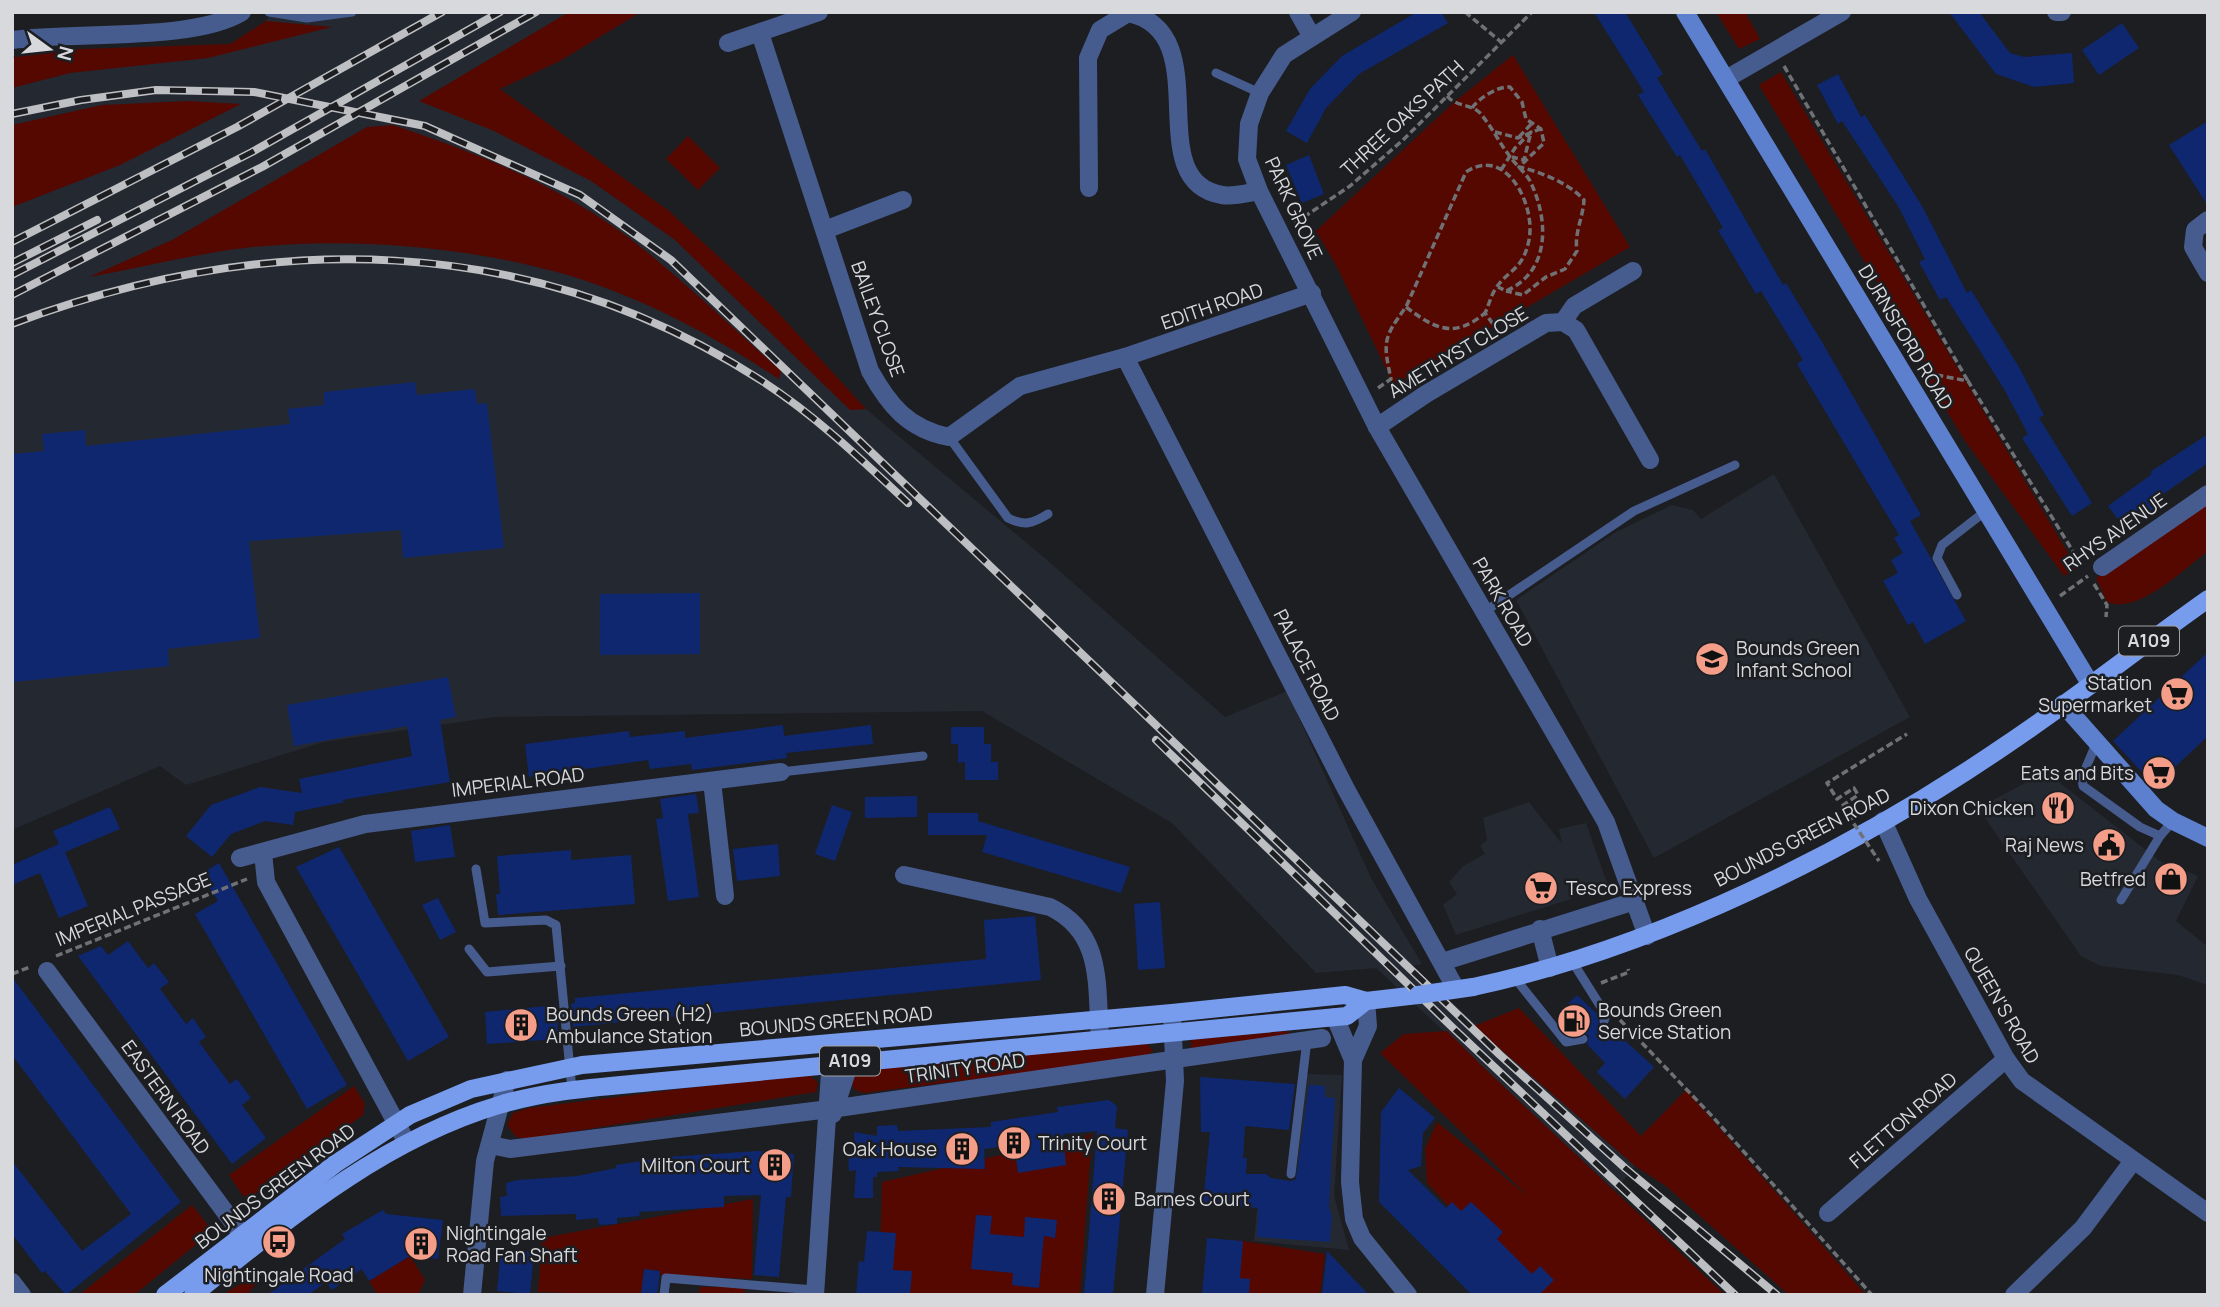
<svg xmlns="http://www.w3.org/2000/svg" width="2220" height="1307" font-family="Manrope,sans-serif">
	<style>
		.built { fill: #242831 }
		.green { fill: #550800 }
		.building { fill: #0f276f }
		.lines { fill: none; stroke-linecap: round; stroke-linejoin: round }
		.path { stroke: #707174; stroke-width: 3.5; stroke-dasharray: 7 3.5; stroke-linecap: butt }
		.lane { stroke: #475c8e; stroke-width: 9 }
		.street { stroke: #475c8e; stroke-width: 18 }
		.secondary { stroke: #5c7fce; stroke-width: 18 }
		.primary { stroke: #779bed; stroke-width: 18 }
		.rail-casing { stroke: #bebfc2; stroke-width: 8 }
		.rail { stroke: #1d1e22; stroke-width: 5; stroke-dasharray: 16; stroke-linecap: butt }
		.path-bridge { stroke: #707174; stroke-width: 3.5; stroke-dasharray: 7 3.5; stroke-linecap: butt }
		.primary-bridge { stroke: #779bed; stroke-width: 18 }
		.labels { text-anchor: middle; stroke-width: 5; stroke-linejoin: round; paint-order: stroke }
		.shield { fill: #1d1e22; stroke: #a0a1a4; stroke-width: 2 }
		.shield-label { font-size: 18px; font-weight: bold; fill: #d8d9dc }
		.street-label { font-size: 19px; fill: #d8d9dc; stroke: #1d1e22 }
		.poi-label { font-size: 19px; fill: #d8d9dc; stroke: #1d1e22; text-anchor: start }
	</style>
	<rect width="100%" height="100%" fill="#1d1e22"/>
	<g class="built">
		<polygon points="272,12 641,12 560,61 500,89 669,211 772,306 866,409 1046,559 1225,717 1287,691 1371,878 1422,964 1411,966 1635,1166 1615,1191 1376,968 1316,973 1172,823 982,711 495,717 323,742 186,785 160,766 12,830 12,57 50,50 230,44 262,26"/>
		<polygon points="1774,474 1910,717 1654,858 1516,600 1616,532 1672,505 1693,510 1701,519"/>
		<polygon points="2046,772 2160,861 2198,876 2176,921 2208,947 2208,985 2178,975 2101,966 2081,956 1978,808"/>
		<polygon points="1529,802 1562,844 1559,829 1586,823 1607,883 1572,892 1571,899 1456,935 1443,905 1457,894 1449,882 1463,866 1485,854 1480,846 1487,840 1483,818"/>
		<polygon points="1307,1074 1342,1075 1334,1196 1349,1250 1254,1241 1257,1210 1292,1212"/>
	</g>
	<g class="green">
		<polygon points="569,12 641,12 560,61 500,89 669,211 772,306 866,409 850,410 675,240 591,181 494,131 419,101"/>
		<polygon points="1716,12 1745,12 1760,39 1739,49"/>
		<polygon points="266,21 332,27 208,58 70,73 12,88 12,57 50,50 230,44"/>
		<polygon points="1513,55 1630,247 1394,385 1337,267 1316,231 1453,103"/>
		<polygon points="1781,72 2077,568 2064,576 1965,441 1929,382 1934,378 1759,85"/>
		<polygon points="188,101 241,104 120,165 12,207 12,125 102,105"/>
		<path d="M393 125C478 153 566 188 637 244 687 284 734 329 781 371L779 379C732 348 683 320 631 298 522 250 363 234 245 248 193 254 141 268 89 277L172 240 367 127Z"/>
		<polygon points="688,136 720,168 698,190 666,159"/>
		<path d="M2208 500V551C2184 569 2138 615 2107 602L2096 578Z"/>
		<polygon points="1519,1008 1641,1136 1686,1090 1866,1295 1789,1295 1666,1186 1635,1166 1474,1026"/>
		<polygon points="1288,1031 1289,1035 1191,1050 1191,1040 1196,1039"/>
		<polygon points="1447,1031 1481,1065 1725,1295 1530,1295 1427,1183 1425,1149 1437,1122 1530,1198 1380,1053 1404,1034"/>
		<polygon points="1146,1043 1153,1050 1147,1057 864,1093 855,1090 851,1082 857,1070"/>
		<polygon points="807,1073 818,1083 816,1092 527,1139 516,1137 507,1125 513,1113 529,1108"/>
		<polygon points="354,1086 365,1104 363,1115 251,1197 243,1196 229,1175"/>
		<polygon points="1092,1134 1080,1295 879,1295 882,1182"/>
		<polygon points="753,1199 752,1279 660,1275 660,1271 644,1269 641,1295 538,1292 542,1238"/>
		<polygon points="192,1205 210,1228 209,1234 134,1295 79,1295"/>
		<polygon points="1237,1240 1325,1254 1320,1295 1233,1295"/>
		<polygon points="410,1256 425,1280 418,1295 378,1295 369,1281"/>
		<polygon points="257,1274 258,1282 246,1295 222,1295"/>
		<polygon points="700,1287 745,1287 744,1295 699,1295"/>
	</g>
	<g class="building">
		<polygon points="1417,12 1441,12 1448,23 1359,74 1326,108 1307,143 1286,131 1310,89 1342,56"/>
		<polygon points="1594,12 1625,12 1663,74 1657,78 1702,151 1705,149 1783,285 1786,283 1822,342 1921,515 1910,521 1966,621 1925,644 1913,622 1908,625 1883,581 1898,573 1891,560 1903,553 1894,538 1899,535 1797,364 1803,360 1761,291 1756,294 1718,230 1723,228 1680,155 1677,157 1638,95 1644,92"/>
		<polygon points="1949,12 1979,12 2010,53 2024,57 2072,53 2074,83 2034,87 1996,74"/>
		<polygon points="2122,23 2139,48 2099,75 2082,50"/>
		<polygon points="1838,74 1861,117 1865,115 1922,206 1967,293 1971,290 2019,367 2044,415 2039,418 2092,503 2072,516 2022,438 2028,434 2004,389 1946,297 1940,300 1919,262 1925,259 1898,206 1842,121 1838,124 1817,85"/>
		<polygon points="2208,121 2208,206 2169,145"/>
		<polygon points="1309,155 1324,194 1302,203 1286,165"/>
		<polygon points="415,382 417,395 475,389 477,404 487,403 504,548 403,558 401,530 249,541 260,638 168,649 169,666 13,682 12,454 44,451 42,434 85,430 86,446 290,424 288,409 324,405 324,392"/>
		<polygon points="2208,434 2208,463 2156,499 2160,504 2126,530 2108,506 2152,474 2150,472"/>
		<polygon points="700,593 700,654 600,655 600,594"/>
		<polygon points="2208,652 2208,736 2158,783 2152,783 2113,741"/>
		<polygon points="448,677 456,717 440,720 450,782 342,800 345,802 295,812 293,825 265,821 231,834 212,857 186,836 211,805 260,787 302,793 299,779 412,756 407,726 294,746 287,705"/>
		<polygon points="783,725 784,736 871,725 873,744 786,753 787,758 692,770 691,764 650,769 648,760 529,777 525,744 629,731 630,737 685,731 685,738"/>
		<polygon points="951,727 984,727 984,744 991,744 991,762 998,762 998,780 965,780 965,762 958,763 958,744 951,744"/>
		<polygon points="696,794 699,813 688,814 699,897 668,901 656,819 663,818 660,799"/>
		<polygon points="917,796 917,817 865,818 865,797"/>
		<polygon points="832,805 852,812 835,861 815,854"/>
		<polygon points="110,807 120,829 65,852 88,906 59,918 40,873 12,885 12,865 59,844 53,831"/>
		<polygon points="928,813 978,813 978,821 1130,867 1121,893 982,852 987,835 928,835"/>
		<polygon points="450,825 455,857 415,862 411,831"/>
		<polygon points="778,844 780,876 737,881 733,849"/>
		<polygon points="339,847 449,1037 408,1061 296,867"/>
		<polygon points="571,850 571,860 631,855 635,904 498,915 496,894 500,894 497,856"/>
		<polygon points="219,863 347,1085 307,1109 195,914 218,901 201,874"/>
		<polygon points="438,898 456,932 440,940 422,905"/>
		<polygon points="1160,902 1165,968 1138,970 1134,904"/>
		<polygon points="1035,916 1041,980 573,1027 571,1004 575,1003 575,998 986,959 984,920"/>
		<polygon points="128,941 148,968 154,963 169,982 160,989 186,1024 193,1018 206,1037 199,1042 230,1084 237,1079 251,1098 242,1105 266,1138 232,1164 78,956 101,946 108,955"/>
		<polygon points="12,977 181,1202 66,1295 45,1271 42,1273 12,1234 12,1161 82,1251 131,1214 12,1055"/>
		<polygon points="1577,995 1598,1015 1599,1026 1609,1026 1654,1067 1625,1099 1597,1072 1605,1063 1587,1044 1589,1035 1576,1033 1558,1014"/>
		<polygon points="557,1005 558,1039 487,1044 485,1012"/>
		<polygon points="1200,1077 1295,1084 1289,1130 1245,1126 1243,1158 1247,1158 1246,1174 1266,1174 1271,1178 1291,1181 1296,1179 1309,1085 1325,1086 1325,1097 1335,1098 1329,1207 1332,1216 1330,1242 1257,1237 1258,1208 1203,1203 1210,1132 1201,1132"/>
		<polygon points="1399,1088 1435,1118 1423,1133 1421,1166 1408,1170 1446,1208 1452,1202 1461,1211 1471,1202 1503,1232 1497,1239 1532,1274 1540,1266 1554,1280 1539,1295 1472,1295 1379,1202 1381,1112"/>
		<polygon points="1109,1100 1117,1106 1115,1128 1128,1130 1113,1295 1084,1295 1097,1131 1063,1134 1066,1165 1018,1173 1014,1145 984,1149 985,1169 898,1167 899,1171 877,1172 877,1177 873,1177 873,1198 854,1198 856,1170 849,1171 848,1153 855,1153 854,1132 877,1136 877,1126 897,1125 898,1131 991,1127 991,1122 1058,1112 1057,1107"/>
		<polygon points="758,1151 794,1154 791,1197 786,1197 779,1277 754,1275 761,1195 724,1196 724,1207 639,1212 640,1216 617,1218 617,1224 599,1225 598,1218 576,1220 576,1214 501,1216 500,1197 507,1196 506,1183 518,1180 577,1176 616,1168 616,1165 666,1157"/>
		<polygon points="383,1210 386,1214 443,1220 438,1259 410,1256 369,1281 362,1269 332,1290 326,1282 308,1295 267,1295 345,1239 342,1234"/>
		<polygon points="976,1215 992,1216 990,1234 1024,1237 1025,1217 1057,1220 1055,1238 1044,1236 1039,1288 1012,1285 1013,1273 971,1269"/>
		<polygon points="867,1231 896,1233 893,1270 912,1271 910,1295 856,1295 859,1261 864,1262"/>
		<polygon points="1207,1238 1243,1241 1240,1278 1250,1279 1249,1295 1202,1295"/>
		<polygon points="501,1249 534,1252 530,1294 497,1291"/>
		<polygon points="1327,1251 1369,1295 1322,1295"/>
		<polygon points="644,1269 660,1271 657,1295 641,1295"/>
	</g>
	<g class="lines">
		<g class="path">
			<polyline points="1465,12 1501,42"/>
			<polyline points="1784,66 1968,381"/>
			<path d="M1447 96C1456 107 1472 104 1480 113 1492 127 1500 144 1511 158 1517 166 1527 174 1531 183 1549 221 1550 272 1506 291L1498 287"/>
			<path d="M1472 108C1479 98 1498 86 1510 87L1522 102 1526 119 1541 129 1544 143 1519 167C1541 172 1569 183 1584 200 1583 218 1574 233 1577 251L1565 269 1546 277 1523 295 1506 291"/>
			<polyline points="1495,132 1518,138 1540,129"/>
			<polyline points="1519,137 1533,122"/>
			<polyline points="1501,170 1515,148 1531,132 1524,160 1512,157"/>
			<polyline points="1295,223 1350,186 1403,140 1532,12"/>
			<path d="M1406 307C1435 329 1454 339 1485 313"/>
			<polyline points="1926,373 1968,381 2082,566"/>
			<path d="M1378 388 1391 379C1383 342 1383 338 1406 307L1466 172C1506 145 1536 205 1529 240 1523 270 1509 269 1496 288 1491 295 1489 305 1485 313L1498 331"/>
			<polyline points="2094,584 2107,605 2106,617"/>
			<polyline points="2060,596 2088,576"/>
			<polyline points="1842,806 1858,795 1854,788 1837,799 1827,783 1907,734"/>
			<polyline points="56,956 247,879"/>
			<polyline points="12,974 30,967"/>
			<polyline points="1601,983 1629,972 1628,969"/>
			<polyline points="1620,1020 1711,1115 1872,1295"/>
		</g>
		<g class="lane">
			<polyline points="269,12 307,18 352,12"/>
			<polyline points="1216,73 1260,93"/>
			<path d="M949 437 1008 518C1024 526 1032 524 1048 514"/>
			<polyline points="1957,595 1937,558 1942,545 1987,510"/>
			<polyline points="1484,612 1634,511 1735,465"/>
			<polyline points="2096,744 2082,777 2083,786 2140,827 2160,836 2173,821"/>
			<polyline points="781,772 923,756"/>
			<polyline points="476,869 485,923 546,920 556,925 572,1090"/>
			<polyline points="2121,900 2160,836"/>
			<polyline points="469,949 487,972 561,966"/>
			<polyline points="1572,961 1606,1015 1604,1021"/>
			<polyline points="1514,977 1566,1042 1583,1039"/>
			<polyline points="1291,1174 1307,1040"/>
			<polyline points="664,1295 666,1278 815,1290"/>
		</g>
		<g class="street">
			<polyline points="1298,12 1312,37"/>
			<polyline points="1352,12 1284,55 1260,93 1249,124 1247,159 1259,191 1377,427 1606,822 1647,936"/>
			<polyline points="2056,12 2062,12"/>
			<path d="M760 33 870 371C889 405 908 429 949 437L1020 386 1125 357 1312 293"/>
			<path d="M12 40C75 31 193 42 242 12"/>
			<polyline points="728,43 819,12"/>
			<polyline points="1726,79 1842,12"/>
			<path d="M1089 188 1088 58 1100 30 1128 13C1220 32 1138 181 1222 195 1233 197 1247 193 1259 191"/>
			<polyline points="2208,220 2195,230 2193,247 2208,273"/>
			<polyline points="825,230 903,200"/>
			<polyline points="1563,322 1574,306 1633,271"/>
			<polyline points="1125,357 1346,789 1456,989"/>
			<polyline points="1377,427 1426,394 1546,323 1563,322 1576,330 1650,460"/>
			<polyline points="2102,567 2208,494"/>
			<polyline points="712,781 725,896"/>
			<polyline points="1883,821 1918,899 2006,1059 2022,1081 2208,1213"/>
			<polyline points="263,853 266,882 406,1141"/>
			<polyline points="240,858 365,824 781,772"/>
			<path d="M904 875 1050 907C1104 933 1096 986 1100 1038"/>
			<polyline points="1540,929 1550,968"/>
			<polyline points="1442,962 1635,901"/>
			<polyline points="47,971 251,1247"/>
			<polyline points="1335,1017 1353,1060 1350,1182 1354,1219 1362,1238 1408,1295"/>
			<polyline points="1353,1060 1368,1026 1366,1001"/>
			<polyline points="833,1114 857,1041"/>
			<polyline points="490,1145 510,1149 845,1107 1322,1038"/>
			<polyline points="1828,1213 2006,1059"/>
			<polyline points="12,1282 22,1295"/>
			<polyline points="472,1295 485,1161 507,1080"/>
			<polyline points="815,1295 832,1043"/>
			<polyline points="1155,1295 1175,1081 1172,1013"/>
			<polyline points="2014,1295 2083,1228 2133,1161"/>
		</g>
		<g class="secondary">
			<polyline points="1685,12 2091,685"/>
			<polyline points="2063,704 2156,809 2173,821 2208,838"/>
		</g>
		<g class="primary">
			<path d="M1473 987C1656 948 1851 851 2006 745 2075 699 2140 647 2208 599"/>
			<polyline points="165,1295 335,1164 410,1115 471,1089 582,1065 1172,1013 1345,995 1366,1001 1418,995"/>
			<path d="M193 1295C287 1220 382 1140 499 1105 548 1090 601 1087 652 1082L1347 1016 1366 1001"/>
		</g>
		<g class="rail-casing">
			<g id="rail">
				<polyline points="12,114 81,100 156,90 254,92 425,126 580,195 671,260 1500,1055 1625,1168 1777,1295"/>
				<polyline points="12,242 237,127 442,12"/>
				<polyline points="12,263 97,220"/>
				<polyline points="12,275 252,152 500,12"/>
				<polyline points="12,295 262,167 536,12"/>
				<path d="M12 324C266 229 530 231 762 381 816 416 862 460 908 503"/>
				<polyline points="1156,740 1451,1026 1735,1295"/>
			</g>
		</g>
		<use href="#rail" class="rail"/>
		<polyline class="path-bridge" points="1842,806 1879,861"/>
		<polyline class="primary-bridge" points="1418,995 1473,987"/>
	</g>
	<defs>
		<g id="school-disc" transform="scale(1.75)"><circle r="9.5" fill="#f49e8a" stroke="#1d1e22"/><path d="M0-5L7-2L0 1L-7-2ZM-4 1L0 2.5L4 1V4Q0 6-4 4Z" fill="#111"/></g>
		<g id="supermarket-disc" transform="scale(1.75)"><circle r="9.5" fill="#f49e8a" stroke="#1d1e22"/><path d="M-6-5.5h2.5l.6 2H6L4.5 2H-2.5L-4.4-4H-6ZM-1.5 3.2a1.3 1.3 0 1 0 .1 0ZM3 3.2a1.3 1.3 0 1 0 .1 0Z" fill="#111"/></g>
		<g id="restaurant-disc" transform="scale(1.75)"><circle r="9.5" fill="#f49e8a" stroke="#1d1e22"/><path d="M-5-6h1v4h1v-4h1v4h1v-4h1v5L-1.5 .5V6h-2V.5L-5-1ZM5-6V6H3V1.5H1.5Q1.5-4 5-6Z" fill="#111"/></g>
		<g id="civic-disc" transform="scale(1.75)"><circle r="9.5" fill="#f49e8a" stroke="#1d1e22"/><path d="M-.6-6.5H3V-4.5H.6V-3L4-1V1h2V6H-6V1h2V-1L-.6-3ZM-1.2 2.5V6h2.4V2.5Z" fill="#111"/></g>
		<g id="shop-disc" transform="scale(1.75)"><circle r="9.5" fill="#f49e8a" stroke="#1d1e22"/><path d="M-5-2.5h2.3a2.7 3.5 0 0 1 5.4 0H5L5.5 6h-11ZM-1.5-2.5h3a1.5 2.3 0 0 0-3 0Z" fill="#111"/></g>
		<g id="fuel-disc" transform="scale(1.75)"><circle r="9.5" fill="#f49e8a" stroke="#1d1e22"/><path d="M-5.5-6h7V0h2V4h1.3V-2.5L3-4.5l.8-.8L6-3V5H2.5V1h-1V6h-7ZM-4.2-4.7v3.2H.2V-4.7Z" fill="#111"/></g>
		<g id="building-disc" transform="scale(1.75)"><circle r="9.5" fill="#f49e8a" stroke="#1d1e22"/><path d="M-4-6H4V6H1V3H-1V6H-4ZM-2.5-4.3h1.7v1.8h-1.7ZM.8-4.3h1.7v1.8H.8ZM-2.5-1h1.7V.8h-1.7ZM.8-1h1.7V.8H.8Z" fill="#111"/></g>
		<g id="bus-disc" transform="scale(1.75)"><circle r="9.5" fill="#f49e8a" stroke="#1d1e22"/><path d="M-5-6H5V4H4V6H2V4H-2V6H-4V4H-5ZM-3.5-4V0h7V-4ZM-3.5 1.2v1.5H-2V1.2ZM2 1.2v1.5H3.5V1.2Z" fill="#111"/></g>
	</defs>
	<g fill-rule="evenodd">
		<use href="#school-disc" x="1712" y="659"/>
		<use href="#supermarket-disc" x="2177" y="694"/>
		<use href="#supermarket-disc" x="2159" y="773"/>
		<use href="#restaurant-disc" x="2058" y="808"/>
		<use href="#civic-disc" x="2109" y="845"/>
		<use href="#shop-disc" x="2171" y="879"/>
		<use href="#supermarket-disc" x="1541" y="888"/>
		<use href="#fuel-disc" x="1574" y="1021"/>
		<use href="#building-disc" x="521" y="1025"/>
		<use href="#building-disc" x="1014" y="1143"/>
		<use href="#building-disc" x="962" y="1149"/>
		<use href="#building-disc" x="775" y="1165"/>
		<use href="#building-disc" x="1109" y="1199"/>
		<use href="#bus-disc" x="279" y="1242"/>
		<use href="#building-disc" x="421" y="1244"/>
	</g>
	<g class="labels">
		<g class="shield">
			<rect x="2119" y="626.5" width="60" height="29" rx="5"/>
			<rect x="820" y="1046.5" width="60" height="29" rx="5"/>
		</g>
		<g class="shield-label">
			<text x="2149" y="647">A109</text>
			<text x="850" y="1067">A109</text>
		</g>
		<g class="street-label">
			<text transform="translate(1402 118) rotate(-43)" y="7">THREE OAKS PATH</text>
			<text transform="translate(1294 208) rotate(65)" y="7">PARK GROVE</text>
			<text transform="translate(1212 306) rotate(-19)" y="7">EDITH ROAD</text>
			<text transform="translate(878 319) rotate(70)" y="7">BAILEY CLOSE</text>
			<text transform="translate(1906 337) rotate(59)" y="7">DURNSFORD ROAD</text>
			<text transform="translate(1458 352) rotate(-31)" y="7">AMETHYST CLOSE</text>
			<text transform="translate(2115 532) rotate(-35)" y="7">RHYS AVENUE</text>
			<text transform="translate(1503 602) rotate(60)" y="7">PARK ROAD</text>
			<text transform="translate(1307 665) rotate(63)" y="7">PALACE ROAD</text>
			<text transform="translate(518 782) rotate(-7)" y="7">IMPERIAL ROAD</text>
			<text transform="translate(1802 837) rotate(-27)" y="7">BOUNDS GREEN ROAD</text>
			<text transform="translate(133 909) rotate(-22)" y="7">IMPERIAL PASSAGE</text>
			<text transform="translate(2002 1005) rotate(60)" y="7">QUEEN'S ROAD</text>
			<text transform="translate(836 1021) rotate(-5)" y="7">BOUNDS GREEN ROAD</text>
			<text transform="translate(965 1068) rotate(-8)" y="7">TRINITY ROAD</text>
			<text transform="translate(166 1097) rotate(54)" y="7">EASTERN ROAD</text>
			<text transform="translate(1903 1120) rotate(-41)" y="7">FLETTON ROAD</text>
			<text transform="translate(275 1186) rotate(-37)" y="7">BOUNDS GREEN ROAD</text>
		</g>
		<g class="poi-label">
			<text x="1736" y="655">Bounds Green<tspan x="1736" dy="22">Infant School</tspan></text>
			<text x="2152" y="690" text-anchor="end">Station<tspan x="2152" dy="22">Supermarket</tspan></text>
			<text x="2134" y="780" text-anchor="end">Eats and Bits</text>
			<text x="2034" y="815" text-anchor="end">Dixon Chicken</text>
			<text x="2084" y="852" text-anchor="end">Raj News</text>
			<text x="2146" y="886" text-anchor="end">Betfred</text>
			<text x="1566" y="895">Tesco Express</text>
			<text x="1598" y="1017">Bounds Green<tspan x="1598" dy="22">Service Station</tspan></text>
			<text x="546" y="1021">Bounds Green (H2)<tspan x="546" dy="22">Ambulance Station</tspan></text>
			<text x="1038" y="1150">Trinity Court</text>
			<text x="937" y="1156" text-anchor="end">Oak House</text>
			<text x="750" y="1172" text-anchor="end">Milton Court</text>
			<text x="1134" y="1206">Barnes Court</text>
			<text x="446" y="1240">Nightingale<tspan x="446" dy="22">Road Fan Shaft</tspan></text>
			<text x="279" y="1282" text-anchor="middle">Nightingale Road</text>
		</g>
	</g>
	<rect width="2220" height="1307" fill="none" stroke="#d8d9dc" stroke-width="28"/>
	<g transform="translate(49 49) rotate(105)" stroke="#1d1e22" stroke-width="5" paint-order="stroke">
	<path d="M0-5L12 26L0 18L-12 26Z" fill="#d8d9dc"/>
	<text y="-10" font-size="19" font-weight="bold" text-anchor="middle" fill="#d8d9dc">N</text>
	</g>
</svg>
